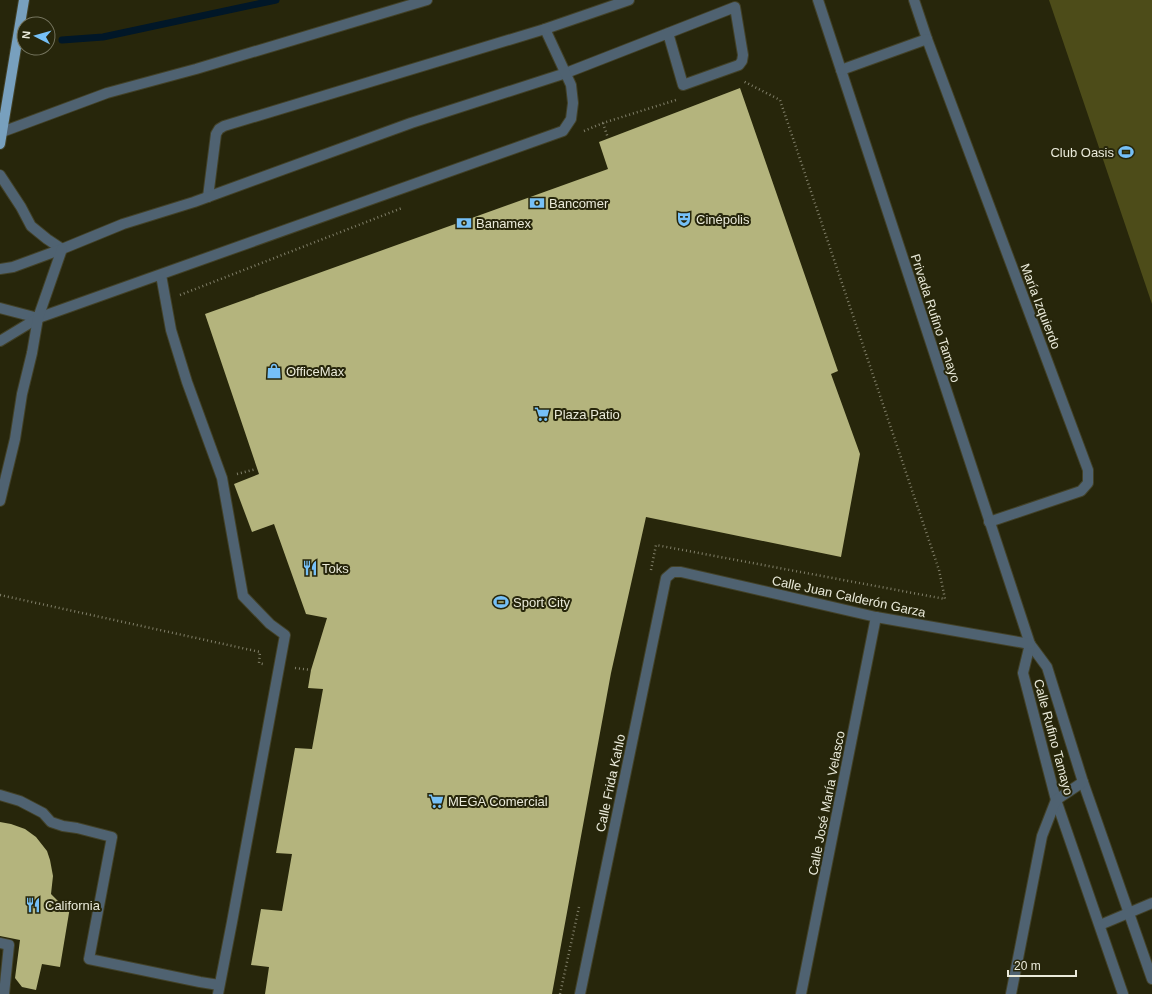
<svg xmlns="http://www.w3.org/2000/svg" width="1152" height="994" font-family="Helvetica,sans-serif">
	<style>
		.green { fill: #4d4c19 }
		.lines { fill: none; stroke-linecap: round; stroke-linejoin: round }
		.stream { stroke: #011728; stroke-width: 7 }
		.building { fill: #b4b47d }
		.service-casing { stroke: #424128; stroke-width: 12 }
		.minor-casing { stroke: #424128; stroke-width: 12 }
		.primary-casing { stroke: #424128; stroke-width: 12 }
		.path { stroke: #807f69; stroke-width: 2.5; stroke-dasharray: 1 3; stroke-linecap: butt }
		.service { stroke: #4f6271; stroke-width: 10 }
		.minor { stroke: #4f6271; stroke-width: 10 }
		.primary { stroke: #78a0be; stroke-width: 10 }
		.labels { text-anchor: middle; stroke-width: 4; stroke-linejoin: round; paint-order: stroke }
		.poi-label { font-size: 13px; fill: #eaeada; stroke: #27260b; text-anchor: start }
		.street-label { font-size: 13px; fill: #eaeada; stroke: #27260b }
	</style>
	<rect width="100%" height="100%" fill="#27260b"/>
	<polygon class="green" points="1049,0 1152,0 1152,304"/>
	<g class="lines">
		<polyline class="stream" points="62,40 103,37 276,0"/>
	</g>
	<g class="building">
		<polygon points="740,88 838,371 831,374 860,454 841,557 646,517 611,673 552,994 265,994 269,967 251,965 261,909 282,911 292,854 276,853 295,748 312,749 323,689 308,688 311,670 327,618 306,614 274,524 252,532 234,484 259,474 205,314 608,169 599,142"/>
		<polygon points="0,822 11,824 25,829 36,837 47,851 50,860 53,876 51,894 60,903 70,907 60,967 42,964 36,990 22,987 15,978 20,940 0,936"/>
	</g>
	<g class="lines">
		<g class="service-casing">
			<g id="service">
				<polyline points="2,132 107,93 196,69 427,0"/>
				<polyline points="0,175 21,207 31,226 47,239 62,249"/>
				<polyline points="208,197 216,134 219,129 224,126 545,29 629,0"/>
				<polyline points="0,269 13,267 62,249 123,224 194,202 411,123 566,73 735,7 743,55 742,61 739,65 683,85 668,33"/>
				<polyline points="161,275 171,330 187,382 222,478 243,596 270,624 285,635 232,922 218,994"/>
				<polyline points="0,308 38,318"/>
				<polyline points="0,341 38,318 563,131 571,119 573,103 571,85 545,29"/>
				<polyline points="0,501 15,439 22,394 32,353 38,318 62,249"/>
				<polyline points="0,795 20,801 43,813 51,822 63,826 77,828 112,837 89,959 200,982 219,985"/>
				<polyline points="0,943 9,945 4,994"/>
			</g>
		</g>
		<g class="minor-casing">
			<g id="minor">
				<polyline points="818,0 1030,644 1047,667 1083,782 1152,979"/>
				<polyline points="914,0 927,39 1088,470 1088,483 1081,491 989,522"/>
				<polyline points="841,70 927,39"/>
				<polyline points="1030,644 1023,673 1056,800 1123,994"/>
				<polyline points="1100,925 1152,903"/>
				<polyline points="580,994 666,578 673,572 681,572 876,617 1030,644"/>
				<polyline points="801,994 876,617"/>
				<polyline points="1011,994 1042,836 1056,800 1083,782"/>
			</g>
		</g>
		<g class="primary-casing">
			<polyline id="primary" points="0,144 24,0"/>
		</g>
		<g class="path">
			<polyline points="603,123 608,138"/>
			<polyline points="584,131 603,123 676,100"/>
			<polyline points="180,295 402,208"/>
			<polyline points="237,474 256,469"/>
			<polyline points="651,570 656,545 945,599 939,570 780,100 743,81"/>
			<polyline points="0,595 260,652 259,663 263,664"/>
			<polyline points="295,668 311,670"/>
			<polyline points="560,994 579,907"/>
		</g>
		<use href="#service" class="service"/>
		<use href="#minor" class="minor"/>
		<use href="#primary" class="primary"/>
	</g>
	<defs>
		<g id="stadium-bare" transform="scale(1.2)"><path d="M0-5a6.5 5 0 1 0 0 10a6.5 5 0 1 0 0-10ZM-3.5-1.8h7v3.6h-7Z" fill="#76c0f7" stroke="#27260b" stroke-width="2.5" paint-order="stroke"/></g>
		<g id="bank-bare" transform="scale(1.2)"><path d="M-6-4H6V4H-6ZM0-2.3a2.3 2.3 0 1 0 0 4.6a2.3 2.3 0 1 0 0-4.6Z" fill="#76c0f7" stroke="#27260b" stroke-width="2.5" paint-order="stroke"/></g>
		<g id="theatre-bare" transform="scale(1.2)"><path d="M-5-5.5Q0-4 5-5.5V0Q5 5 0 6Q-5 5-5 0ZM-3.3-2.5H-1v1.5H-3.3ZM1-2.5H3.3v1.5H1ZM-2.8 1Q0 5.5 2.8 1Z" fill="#76c0f7" stroke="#27260b" stroke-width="2.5" paint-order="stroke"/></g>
		<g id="shop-bare" transform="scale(1.2)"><path d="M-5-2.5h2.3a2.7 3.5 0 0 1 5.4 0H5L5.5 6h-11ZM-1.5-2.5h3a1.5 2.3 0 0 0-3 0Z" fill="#76c0f7" stroke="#27260b" stroke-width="2.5" paint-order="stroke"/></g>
		<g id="supermarket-bare" transform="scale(1.2)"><path d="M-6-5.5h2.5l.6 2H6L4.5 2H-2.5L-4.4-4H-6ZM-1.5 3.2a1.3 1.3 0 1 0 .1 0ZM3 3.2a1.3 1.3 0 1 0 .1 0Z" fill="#76c0f7" stroke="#27260b" stroke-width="2.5" paint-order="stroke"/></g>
		<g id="restaurant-bare" transform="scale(1.2)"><path d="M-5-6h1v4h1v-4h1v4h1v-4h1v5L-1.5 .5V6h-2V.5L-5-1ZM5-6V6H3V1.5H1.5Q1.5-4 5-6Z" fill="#76c0f7" stroke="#27260b" stroke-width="2.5" paint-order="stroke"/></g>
	</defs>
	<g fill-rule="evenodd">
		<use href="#stadium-bare" x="1126" y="152"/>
		<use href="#bank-bare" x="537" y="203"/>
		<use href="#theatre-bare" x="684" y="219"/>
		<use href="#bank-bare" x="464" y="223"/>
		<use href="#shop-bare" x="274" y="371"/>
		<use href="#supermarket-bare" x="542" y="414"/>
		<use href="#restaurant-bare" x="310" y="568"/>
		<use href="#stadium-bare" x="501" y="602"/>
		<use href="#supermarket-bare" x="436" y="801"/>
		<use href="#restaurant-bare" x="33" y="905"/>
	</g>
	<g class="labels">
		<g class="poi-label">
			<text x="1114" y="157" text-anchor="end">Club Oasis</text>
			<text x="549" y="208">Bancomer</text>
			<text x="696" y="224">Cinépolis</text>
			<text x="476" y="228">Banamex</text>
			<text x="286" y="376">OfficeMax</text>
			<text x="554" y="419">Plaza Patio</text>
			<text x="322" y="573">Toks</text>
			<text x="513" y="607">Sport City</text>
			<text x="448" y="806">MEGA Comercial</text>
			<text x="45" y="910">California</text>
		</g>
		<g class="street-label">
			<text transform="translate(1041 306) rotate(69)" y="5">María Izquierdo</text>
			<text transform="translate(936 318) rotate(72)" y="5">Privada Rufino Tamayo</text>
			<text transform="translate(849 596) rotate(12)" y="5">Calle Juan Calderón Garza</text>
			<text transform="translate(1054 737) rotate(75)" y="5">Calle Rufino Tamayo</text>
			<text transform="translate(610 783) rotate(-78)" y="5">Calle Frida Kahlo</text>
			<text transform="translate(826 803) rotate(-79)" y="5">Calle José María Velasco</text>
		</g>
	</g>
	<g transform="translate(36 36) rotate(276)"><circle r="19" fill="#27260b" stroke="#75745e"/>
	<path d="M0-3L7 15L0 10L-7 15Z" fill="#76c0f7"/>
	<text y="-6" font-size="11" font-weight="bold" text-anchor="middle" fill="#eaeada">N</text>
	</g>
	<path d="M1008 970v6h68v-6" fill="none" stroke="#eaeada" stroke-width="2"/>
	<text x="1014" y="970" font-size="12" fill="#eaeada" stroke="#27260b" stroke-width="3" paint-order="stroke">20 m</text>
</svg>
